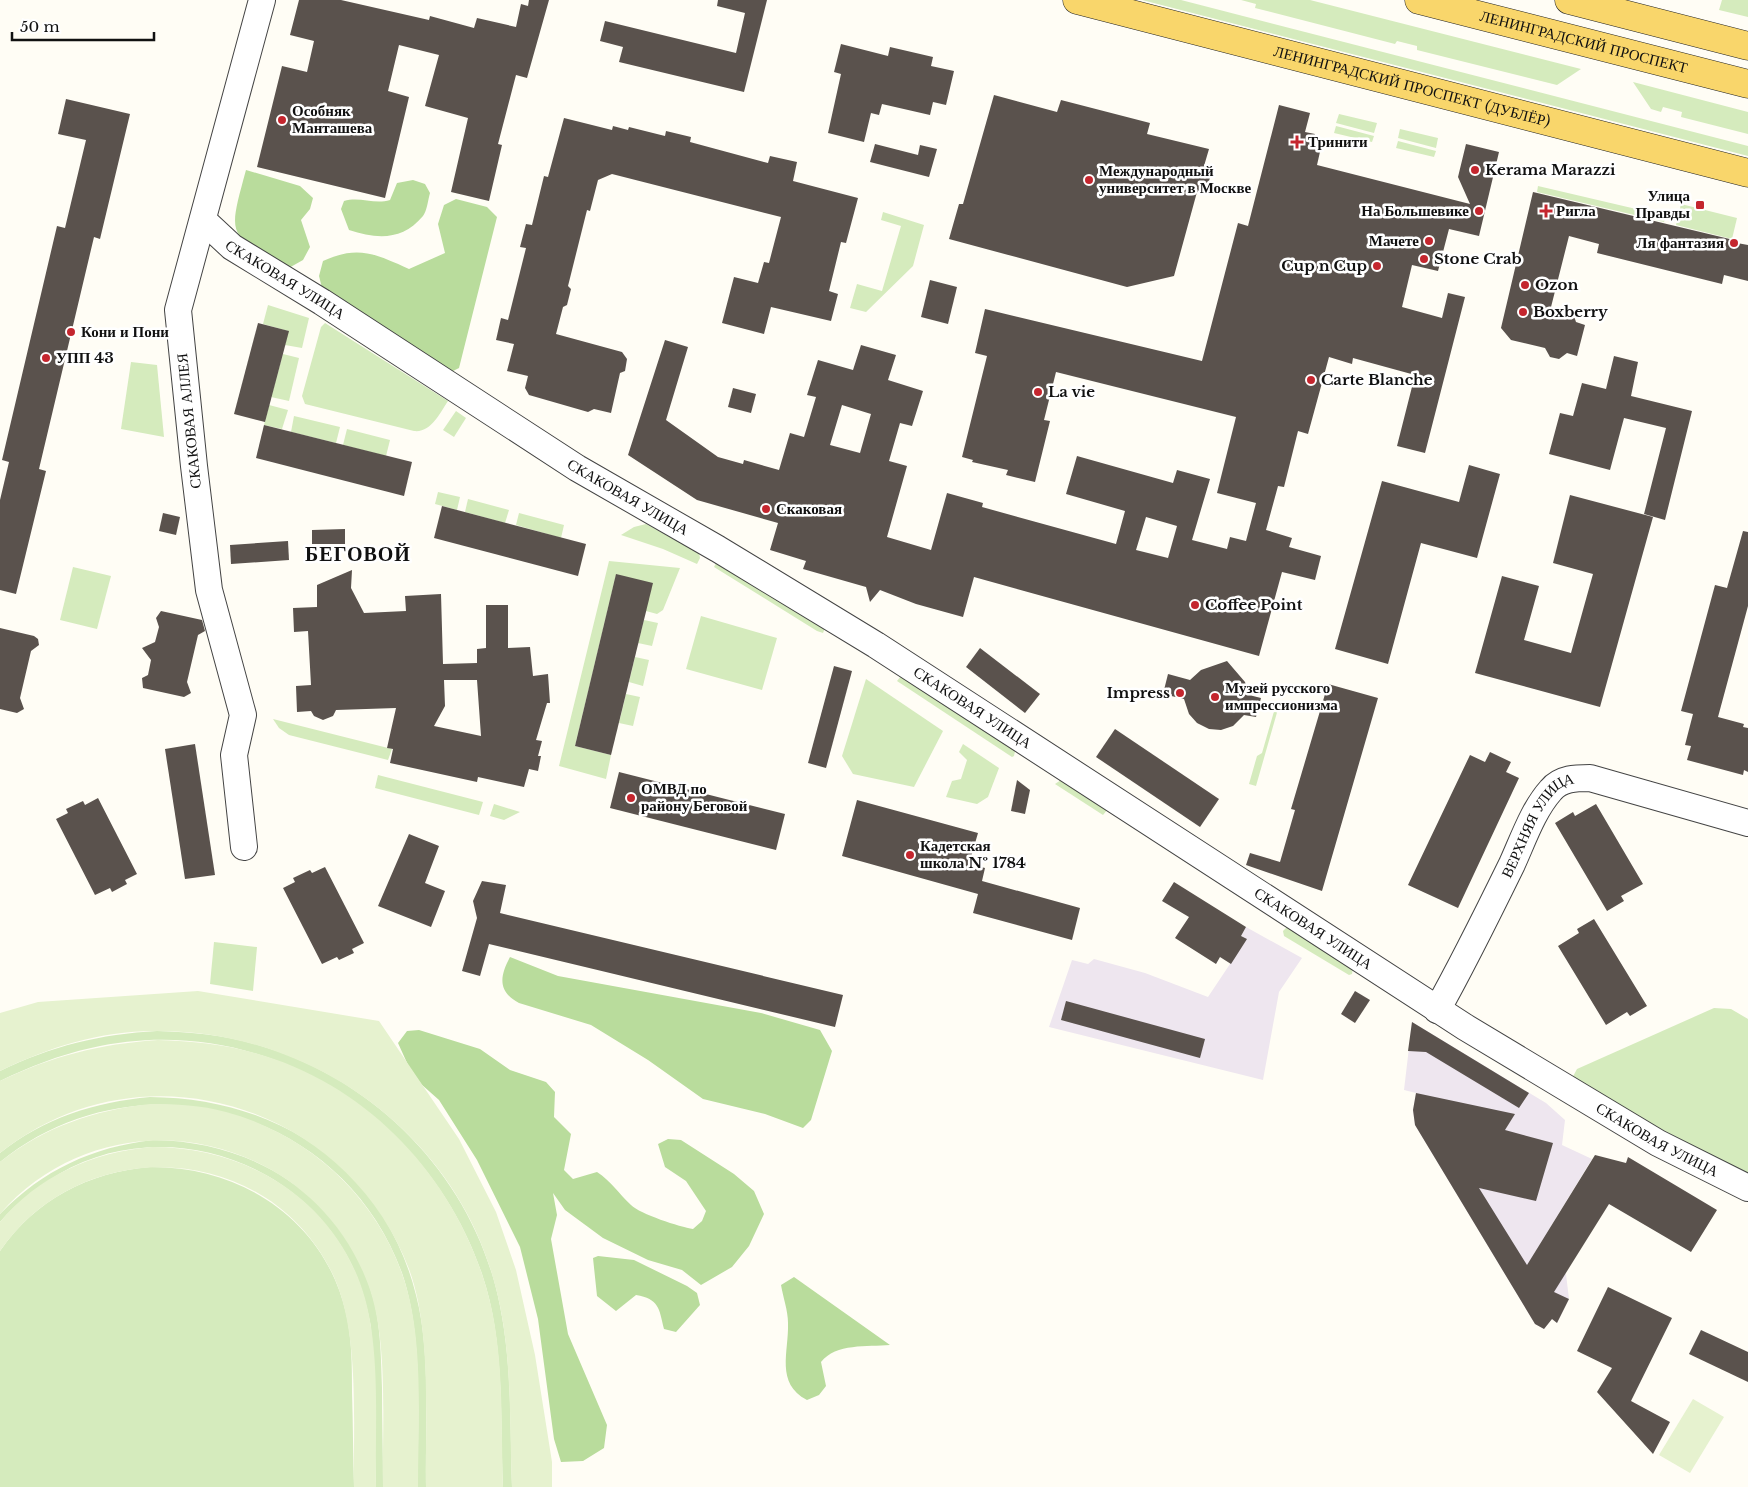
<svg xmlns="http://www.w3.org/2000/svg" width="1748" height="1487" font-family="'Libre Baskerville',serif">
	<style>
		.industrial { fill: #eee6ef }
		.green { fill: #d5ebbd }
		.forest { fill: #b9dc9c }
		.pitch { fill: #e6f2cf }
		.building { fill: #5a524d; fill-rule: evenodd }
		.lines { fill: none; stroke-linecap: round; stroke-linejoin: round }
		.minor-casing { stroke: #444; stroke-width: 28 }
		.major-casing { stroke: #222; stroke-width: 29 }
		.minor { stroke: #fff; stroke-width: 26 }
		.major { stroke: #f9d66b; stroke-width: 28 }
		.poi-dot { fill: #c4262e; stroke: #fff; stroke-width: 2 }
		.labels { text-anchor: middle; stroke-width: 5; stroke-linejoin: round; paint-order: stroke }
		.street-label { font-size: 15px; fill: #111; stroke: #fff }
		.poi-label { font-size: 15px; font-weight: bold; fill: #111; stroke: #fff; text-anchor: start }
		.district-label { font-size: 20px; font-weight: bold; letter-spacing: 1px; fill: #111; stroke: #fff }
	</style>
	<rect width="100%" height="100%" fill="#fffdf5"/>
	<g class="industrial">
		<polygon points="1246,927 1302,958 1279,992 1263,1080 1049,1027 1072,960 1088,964 1094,959 1145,973 1208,997 1246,940 1241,936"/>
		<polygon points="1412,1022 1546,1103 1565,1120 1562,1145 1592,1159 1534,1254 1566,1274 1569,1299 1557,1323 1552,1319 1544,1329 1535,1324 1415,1125 1413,1110 1416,1093 1404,1090"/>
	</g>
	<g class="green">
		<polygon points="1142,0 1181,0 1748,146 1748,156"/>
		<polygon points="1241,0 1310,0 1581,69 1557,85 1417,50 1417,46 1397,41 1395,44 1255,8 1256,4"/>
		<polygon points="1722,0 1748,0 1748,17 1719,10"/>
		<polygon points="1633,82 1748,112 1748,134 1681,117 1682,112 1663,107 1661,112 1651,109"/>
		<polygon points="1339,114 1377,123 1374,133 1336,123"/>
		<polygon points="1336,126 1374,136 1372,142 1334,133"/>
		<polygon points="1400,129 1438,138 1436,148 1398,138"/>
		<polygon points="1398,141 1436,151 1434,157 1396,148"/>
		<polygon points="1538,186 1666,216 1664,222 1537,192"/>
		<polygon points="1681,204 1737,218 1732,239 1676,225"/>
		<polygon points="883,212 924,225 913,266 866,312 850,308 857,284 882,291 901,226 881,220"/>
		<polygon points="268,305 309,318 302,348 285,345 288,331 263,324"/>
		<path d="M325 323 448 401C440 413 431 433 414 431L305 404 302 396 321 327Z"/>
		<polygon points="283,354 299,358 289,401 271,397"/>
		<polygon points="131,362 157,365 164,437 121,429"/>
		<polygon points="269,405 288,410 282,429 264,425"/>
		<polygon points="456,411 466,418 454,437 443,430"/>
		<polygon points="294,416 340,427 336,443 291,432"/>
		<polygon points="347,429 390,440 386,456 343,445"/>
		<polygon points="438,492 460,497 457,510 435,504"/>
		<polygon points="468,499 509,510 505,523 465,512"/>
		<polygon points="519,513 564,525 561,538 516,525"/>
		<polygon points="646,524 699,553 700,558 697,564 663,549 621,535 634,527"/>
		<polygon points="609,561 680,568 663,610 657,614 646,611 616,575 575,746 611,755 606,779 559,766"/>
		<polygon points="717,561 825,628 823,633 817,631 714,567"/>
		<polygon points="73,567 111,576 97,629 60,620"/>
		<polygon points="701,616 777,638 762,690 686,669"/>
		<polygon points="644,620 658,623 652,646 638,643"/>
		<polygon points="635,657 649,660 643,686 629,682"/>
		<polygon points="901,676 1015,751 1014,756 1012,757 897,681"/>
		<polygon points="866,679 943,731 914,787 853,774 842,756"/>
		<polygon points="626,694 640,697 633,726 619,723"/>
		<polygon points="1277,701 1280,702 1256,786 1249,784 1257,756 1262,753"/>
		<polygon points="273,719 392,749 388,760 289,735 279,728"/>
		<polygon points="963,744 999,768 988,797 977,804 946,797 952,781 961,779 967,760 959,752"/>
		<polygon points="378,775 483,802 479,815 375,788"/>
		<polygon points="1061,780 1107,810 1103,815 1055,784"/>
		<polygon points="494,804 520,812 504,820 490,816"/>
		<polygon points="1288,926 1353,968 1352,974 1349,975 1284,936 1283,931"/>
		<polygon points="214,942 257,947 253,991 210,984"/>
		<polygon points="1714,1008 1731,1009 1748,1019 1748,1174 1570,1082 1577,1069"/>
		<path d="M157 1031C192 1032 225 1035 258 1045 379 1080 476 1182 500 1306 512 1365 510 1427 512 1487H503C500 1417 505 1341 482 1274 428 1113 260 1009 91 1048 59 1055 29 1067 0 1081V1071C51 1046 101 1034 157 1031Z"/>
		<path d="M150 1097C278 1098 384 1167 416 1295 431 1351 425 1428 426 1487H418C417 1419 424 1337 402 1273 342 1107 136 1052 0 1162V1153C44 1118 95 1102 150 1097Z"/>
		<path d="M153 1140C257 1141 349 1200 375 1305 381 1333 381 1361 382 1388 382 1421 383 1454 383 1487H376L371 1327C366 1300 358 1273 343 1249 285 1154 156 1117 59 1174 37 1188 17 1202 0 1222V1214C43 1170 92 1147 153 1140Z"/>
		<path d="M150 1167C242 1166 325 1221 346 1313 352 1339 352 1366 352 1392 353 1424 353 1455 354 1487H0V1251C35 1200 89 1172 150 1167Z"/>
	</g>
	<g class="forest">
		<path d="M246 170 300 186 313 198 310 209 301 220 310 247 303 260 287 269C228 232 227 240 246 170Z"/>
		<path d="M413 180 425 184 430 193C428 200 427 211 423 216 402 241 377 239 349 230L341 209 344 201C360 196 374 205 390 200L397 183Z"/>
		<path d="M456 199 487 207 497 217 459 368 451 372 323 292 319 276 323 261C358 245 376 254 409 269L445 253 438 224 444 205Z"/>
		<path d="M510 957 558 976 761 1013 820 1030 832 1051 811 1120 803 1128 765 1114 703 1099 648 1060 591 1025 519 1003C497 991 500 976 510 957Z"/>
		<path d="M419 1030 480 1049 510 1070 546 1082 555 1092 554 1117 571 1134 564 1170 573 1179 597 1172C611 1181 619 1194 631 1205 640 1214 680 1227 693 1229L702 1221 706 1211 686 1181 665 1167 658 1144 668 1139 681 1140 734 1174 754 1191 764 1214 749 1246 732 1267 701 1285 682 1270 648 1260 603 1238 565 1210 553 1193 557 1215 551 1239 568 1334 607 1425 604 1448 583 1461 561 1462 554 1439 538 1319 520 1247 477 1160 439 1100 421 1084 408 1065 398 1043 407 1031Z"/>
		<path d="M598 1256 634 1260 687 1286 697 1293 700 1305 676 1332 664 1329C659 1308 659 1299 636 1295L616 1311 597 1296 593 1258Z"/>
		<path d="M794 1277 890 1345C867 1347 836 1343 821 1362L826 1386 819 1395 807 1400C775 1383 789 1352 788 1323 788 1311 783 1297 781 1285Z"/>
	</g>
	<g class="pitch">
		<path d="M198 991 379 1021 459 1139 496 1212 516 1270 535 1355 552 1462V1487H512C509 1416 513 1342 492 1274 449 1129 308 1031 159 1031 103 1030 49 1047 0 1071V1013L38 1002Z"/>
		<path d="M158 1040C191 1041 223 1044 255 1053 374 1086 464 1188 491 1306 504 1364 501 1428 503 1487H426C425 1421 432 1331 409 1269 346 1104 141 1040 0 1153V1081C53 1056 99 1044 158 1040Z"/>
		<path d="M150 1104C176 1104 201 1105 226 1112 315 1136 387 1207 409 1297 423 1355 418 1427 418 1487H383C382 1426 389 1340 368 1284 311 1131 109 1089 0 1214V1162C44 1127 95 1110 150 1104Z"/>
		<path d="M152 1147C261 1147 355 1215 371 1327 379 1379 375 1435 376 1487H354C353 1423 360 1335 334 1277 271 1141 83 1130 0 1251V1222C38 1176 93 1152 152 1147Z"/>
		<polygon points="1693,1399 1724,1417 1690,1473 1659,1455"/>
	</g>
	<g class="building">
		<polygon points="299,0 341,0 429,20 430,16 474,28 477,18 516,27 521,4 528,6 529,0 549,0 527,78 516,75 498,144 502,145 489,201 451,192 468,118 425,106 439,55 399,45 388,91 409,97 385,198 257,167 282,66 307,72 314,41 290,35"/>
		<polygon points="718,0 767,0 744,92 619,62 623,47 600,41 605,21 736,53 745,13 717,6"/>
		<polygon points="841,44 888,56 890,47 933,57 931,66 954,71 946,105 933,102 930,115 882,104 879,115 871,113 864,142 828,133 841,74 834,72"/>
		<polygon points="994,95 1057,112 1061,100 1150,123 1147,134 1209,149 1204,166 1213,168 1205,194 1197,192 1174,276 1127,287 949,239 959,204 963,204"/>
		<polygon points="66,99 130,114 100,239 94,237 39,469 46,471 16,594 0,590 0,500 9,462 2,460 57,226 65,228 86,140 58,134"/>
		<path d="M1279 105 1310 113 1305 132 1315 134 1314 138 1317 139 1316 142 1322 143 1317 165 1470 204 1458 177 1466 144 1499 152 1479 236 1449 229 1438 271 1412 265 1402 307 1442 318 1448 293 1465 297 1425 453 1397 446 1415 375 1353 358 1352 364 1329 357 1308 434 1298 431 1284 487 1278 486 1266 530 1292 538 1289 547 1321 556 1315 580 1282 572 1259 656 974 577 963 617 916 604 880 590 870 602 866 587 803 569 806 561 770 550 778 523 697 500 628 455 665 340 688 347 666 420 718 457 743 464 744 460 779 470 790 433 804 437 816 397 807 395 818 360 853 370 861 345 896 355 888 380 923 391 912 426 900 423 889 461 907 466 887 537 931 550 947 493 983 503 982 507 1116 544 1125 511 1066 494 1077 456 1173 483 1177 470 1210 479 1192 540 1227 549 1230 537 1246 541 1256 503 1217 493 1236 417 1056 372 1044 420 1050 421 1035 482 1006 475 1008 470 972 462 973 460 962 457 987 356 975 353 985 309 1202 361 1238 223 1248 226ZM842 405 871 414 860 453 830 445ZM1146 517 1177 526 1168 558 1136 550Z"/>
		<polygon points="564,118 612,130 613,126 628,130 629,127 665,136 666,131 691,137 690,142 768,163 770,156 797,162 793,181 858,198 846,243 841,242 829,291 838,294 831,321 771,307 764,334 722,323 734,277 758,283 764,262 769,263 781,217 612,174 598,180 590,211 587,210 568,286 571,289 567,305 563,307 556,334 622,352 627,359 625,371 620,373 611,413 594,409 588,412 529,395 525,388 528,376 507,371 514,344 496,340 501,318 508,320 526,248 520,247 526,224 532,225 544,176 548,177"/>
		<polygon points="875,144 918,155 920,145 937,149 929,177 870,162"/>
		<polygon points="1533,192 1738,241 1737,243 1748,245 1748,281 1724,275 1722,284 1597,253 1599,244 1569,236 1550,311 1573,313 1576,322 1585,325 1577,356 1567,353 1559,359 1550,357 1545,348 1511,340 1501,328"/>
		<polygon points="930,280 957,287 948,324 921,317"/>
		<polygon points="258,323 289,331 265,422 234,414"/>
		<polygon points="1614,356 1638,362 1631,396 1692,411 1665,520 1644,514 1666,428 1624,418 1610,470 1549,454 1560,413 1573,416 1582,383 1606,389"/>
		<polygon points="733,388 756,394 751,413 728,407"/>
		<polygon points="264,425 412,462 404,496 256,458"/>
		<polygon points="1469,465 1500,474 1477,558 1421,543 1388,664 1335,649 1382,481 1459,502"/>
		<polygon points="1570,495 1653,517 1600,707 1475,673 1502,576 1539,586 1524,640 1571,653 1593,574 1553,563"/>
		<polygon points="442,506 586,544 578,576 434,538"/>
		<polygon points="163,513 180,517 176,535 159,531"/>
		<polygon points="345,529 345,544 312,544 312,530"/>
		<polygon points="1743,531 1748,532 1748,606 1718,717 1744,724 1743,727 1748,728 1748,772 1744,770 1743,775 1687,760 1691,746 1685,745 1693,714 1681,711 1715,585 1727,588"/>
		<polygon points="288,541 289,560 231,564 230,545"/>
		<path d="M352 570 351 588 364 613 406 611 405 596 441 594 443 664 477 663V649L486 648V605H508V648L530 647 533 676 548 674 550 703H547L536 740 542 741 538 756H541L538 771 529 769 524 787 478 777 477 782 390 763 393 749 387 748 396 708 336 710 333 716 323 720 314 716 311 711 297 712 296 686 311 685 308 631 294 632 293 608 317 607V585ZM444 680H477L481 736 434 726 445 706Z"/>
		<polygon points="616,574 653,583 611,755 575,746"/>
		<polygon points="161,611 202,620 205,631 198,635 187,682 191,693 184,697 143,688 142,678 148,675 151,660 142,648 155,642 159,627 156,618"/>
		<polygon points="0,628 34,636 38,639 39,645 31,651 20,698 24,709 17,713 0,709"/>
		<polygon points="980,648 1040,694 1025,713 966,667"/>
		<polygon points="1227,661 1245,682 1249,695 1261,698 1256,717 1244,715 1233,726 1221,730 1209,729 1197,723 1189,714 1184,699 1163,694 1168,674 1190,680 1201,670"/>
		<polygon points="834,666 852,671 826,768 808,763"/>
		<polygon points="1328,684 1378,698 1322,891 1246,865 1250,853 1280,862 1295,810 1291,809"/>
		<polygon points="1115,729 1219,799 1200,827 1096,757"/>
		<polygon points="195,744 215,875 185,879 165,749"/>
		<polygon points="1490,752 1511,762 1506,772 1519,778 1458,908 1408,885 1470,755 1485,762"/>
		<polygon points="619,772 785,814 776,850 610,808"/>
		<polygon points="1017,780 1030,790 1025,814 1011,811"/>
		<polygon points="98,798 137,874 125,880 127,884 112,892 110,888 95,895 56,819 68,813 66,809 83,801 85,805"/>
		<polygon points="857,800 978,833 969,864 985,868 982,881 1080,908 1072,940 973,913 978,894 842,856"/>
		<polygon points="1596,804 1643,884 1621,896 1624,901 1607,911 1555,823 1573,812 1575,816"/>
		<polygon points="409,834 439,846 425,883 445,891 431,927 378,906"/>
		<polygon points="325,867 364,943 352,949 354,953 339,960 337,957 322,964 283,888 295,882 293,878 310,870 312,873"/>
		<polygon points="482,881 506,885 500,913 843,995 835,1027 489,944 480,976 462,971 477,918 473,901"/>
		<polygon points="1174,882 1246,927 1241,936 1247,939 1231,964 1220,957 1216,964 1175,938 1189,917 1162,901"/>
		<polygon points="1594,919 1647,1006 1630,1016 1627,1012 1606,1025 1558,946 1579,933 1577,929"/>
		<polygon points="1355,991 1370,1000 1355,1023 1341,1014"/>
		<polygon points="1066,1001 1205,1039 1200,1058 1061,1020"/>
		<polygon points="1412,1022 1529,1093 1519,1108 1426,1052 1408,1051"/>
		<polygon points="1416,1093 1515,1114 1505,1130 1553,1143 1536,1201 1479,1188 1527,1265 1595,1155 1626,1163 1628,1157 1717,1210 1691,1252 1609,1204 1554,1292 1569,1299 1557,1323 1552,1319 1544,1329 1535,1324 1415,1125 1413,1110"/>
		<polygon points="1608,1287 1672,1318 1631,1401 1670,1422 1653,1454 1597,1392 1612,1368 1577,1351"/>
		<polygon points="1701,1330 1748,1352 1748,1382 1689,1354"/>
	</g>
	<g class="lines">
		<g class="minor-casing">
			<g id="minor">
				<path id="s1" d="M203 220 232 247 322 302 577 468 718 549 876 645 1465 1027 1658 1143 1748 1188"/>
				<polyline points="244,847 234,755 243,715 209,590 194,466 178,310 262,0"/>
				<path id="s2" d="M1437 1010C1464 962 1488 913 1512 864 1523 840 1533 810 1551 790 1561 778 1576 778 1590 778L1748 823"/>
			</g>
		</g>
		<g class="major-casing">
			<g id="major">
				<path id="s3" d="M1077 0 1748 173"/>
				<path id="s4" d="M1419 0 1748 84"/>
				<polyline points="1569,0 1748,46"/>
			</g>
		</g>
		<use href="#minor" class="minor"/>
		<use href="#major" class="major"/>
	</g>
	<g class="poi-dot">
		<circle cx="282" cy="120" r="5"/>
		<path d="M1294.5 134.5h5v5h5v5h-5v5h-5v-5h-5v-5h5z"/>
		<circle cx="1475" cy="170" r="5"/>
		<circle cx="1089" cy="180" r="5"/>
		<rect x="1695" y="200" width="10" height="10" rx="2.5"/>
		<circle cx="1479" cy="211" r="5"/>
		<path d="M1543.5 203.5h5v5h5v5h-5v5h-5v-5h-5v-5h5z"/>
		<circle cx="1429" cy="241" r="5"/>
		<circle cx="1734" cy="243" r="5"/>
		<circle cx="1424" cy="259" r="5"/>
		<circle cx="1377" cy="266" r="5"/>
		<circle cx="1525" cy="285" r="5"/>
		<circle cx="1523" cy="312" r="5"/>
		<circle cx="71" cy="332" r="5"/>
		<circle cx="46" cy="358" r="5"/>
		<circle cx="1311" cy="380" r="5"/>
		<circle cx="1038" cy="392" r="5"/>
		<circle cx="766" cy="509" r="5"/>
		<circle cx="1195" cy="605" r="5"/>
		<circle cx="1180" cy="693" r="5"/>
		<circle cx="1215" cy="697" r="5"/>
		<circle cx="631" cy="798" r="5"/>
		<circle cx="910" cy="855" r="5"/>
	</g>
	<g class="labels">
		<g class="street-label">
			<text dy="5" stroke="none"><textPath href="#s4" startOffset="170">ЛЕНИНГРАДСКИЙ ПРОСПЕКТ</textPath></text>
			<text dy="5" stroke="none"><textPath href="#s3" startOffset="346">ЛЕНИНГРАДСКИЙ ПРОСПЕКТ (ДУБЛЁР)</textPath></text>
			<text dy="5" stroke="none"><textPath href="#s1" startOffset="102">СКАКОВАЯ УЛИЦА</textPath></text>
			<text transform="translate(189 421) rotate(-96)" y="5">СКАКОВАЯ АЛЛЕЯ</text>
			<text dy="5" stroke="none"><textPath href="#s1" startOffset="508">СКАКОВАЯ УЛИЦА</textPath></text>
			<text dy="5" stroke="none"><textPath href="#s1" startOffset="912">СКАКОВАЯ УЛИЦА</textPath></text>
			<text dy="5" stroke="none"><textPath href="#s2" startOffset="212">ВЕРХНЯЯ УЛИЦА</textPath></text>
			<text dy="5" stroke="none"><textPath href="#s1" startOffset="1318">СКАКОВАЯ УЛИЦА</textPath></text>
			<text dy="5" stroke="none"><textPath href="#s1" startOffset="1722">СКАКОВАЯ УЛИЦА</textPath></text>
		</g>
		<g class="poi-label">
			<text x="292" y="116">Особняк<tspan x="292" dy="17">Манташева</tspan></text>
			<text x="1308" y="147">Тринити</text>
			<text x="1485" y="175">Kerama Marazzi</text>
			<text x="1099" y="176">Международный<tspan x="1099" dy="17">университет в Москве</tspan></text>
			<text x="1690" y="201" text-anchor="end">Улица<tspan x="1690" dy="17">Правды</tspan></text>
			<text x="1469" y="216" text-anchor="end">На Большевике</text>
			<text x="1556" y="216">Ригла</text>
			<text x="1419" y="246" text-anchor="end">Мачете</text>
			<text x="1724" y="248" text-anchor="end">Ля фантазия</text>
			<text x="1434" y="264">Stone Crab</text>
			<text x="1367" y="271" text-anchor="end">Cup n Cup</text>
			<text x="1535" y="290">Ozon</text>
			<text x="1533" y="317">Boxberry</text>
			<text x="81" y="337">Кони и Пони</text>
			<text x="56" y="363">УПП 43</text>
			<text x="1321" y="385">Carte Blanche</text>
			<text x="1048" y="397">La vie</text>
			<text x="776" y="514">Скаковая</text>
			<text x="1205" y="610">Coffee Point</text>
			<text x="1225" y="693">Музей русского<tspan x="1225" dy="17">импрессионизма</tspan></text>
			<text x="1170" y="698" text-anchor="end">Impress</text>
			<text x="641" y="794">ОМВД по<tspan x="641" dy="17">району Беговой</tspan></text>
			<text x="920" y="851">Кадетская<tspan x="920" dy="17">школа № 1784</tspan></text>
		</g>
		<g class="district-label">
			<text x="358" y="561">БЕГОВОЙ</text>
		</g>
	</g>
	<path d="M12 32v8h142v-8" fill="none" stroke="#111111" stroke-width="2.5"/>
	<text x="20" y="32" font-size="15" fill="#111111" stroke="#ffffff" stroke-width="4" paint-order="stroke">50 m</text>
</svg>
